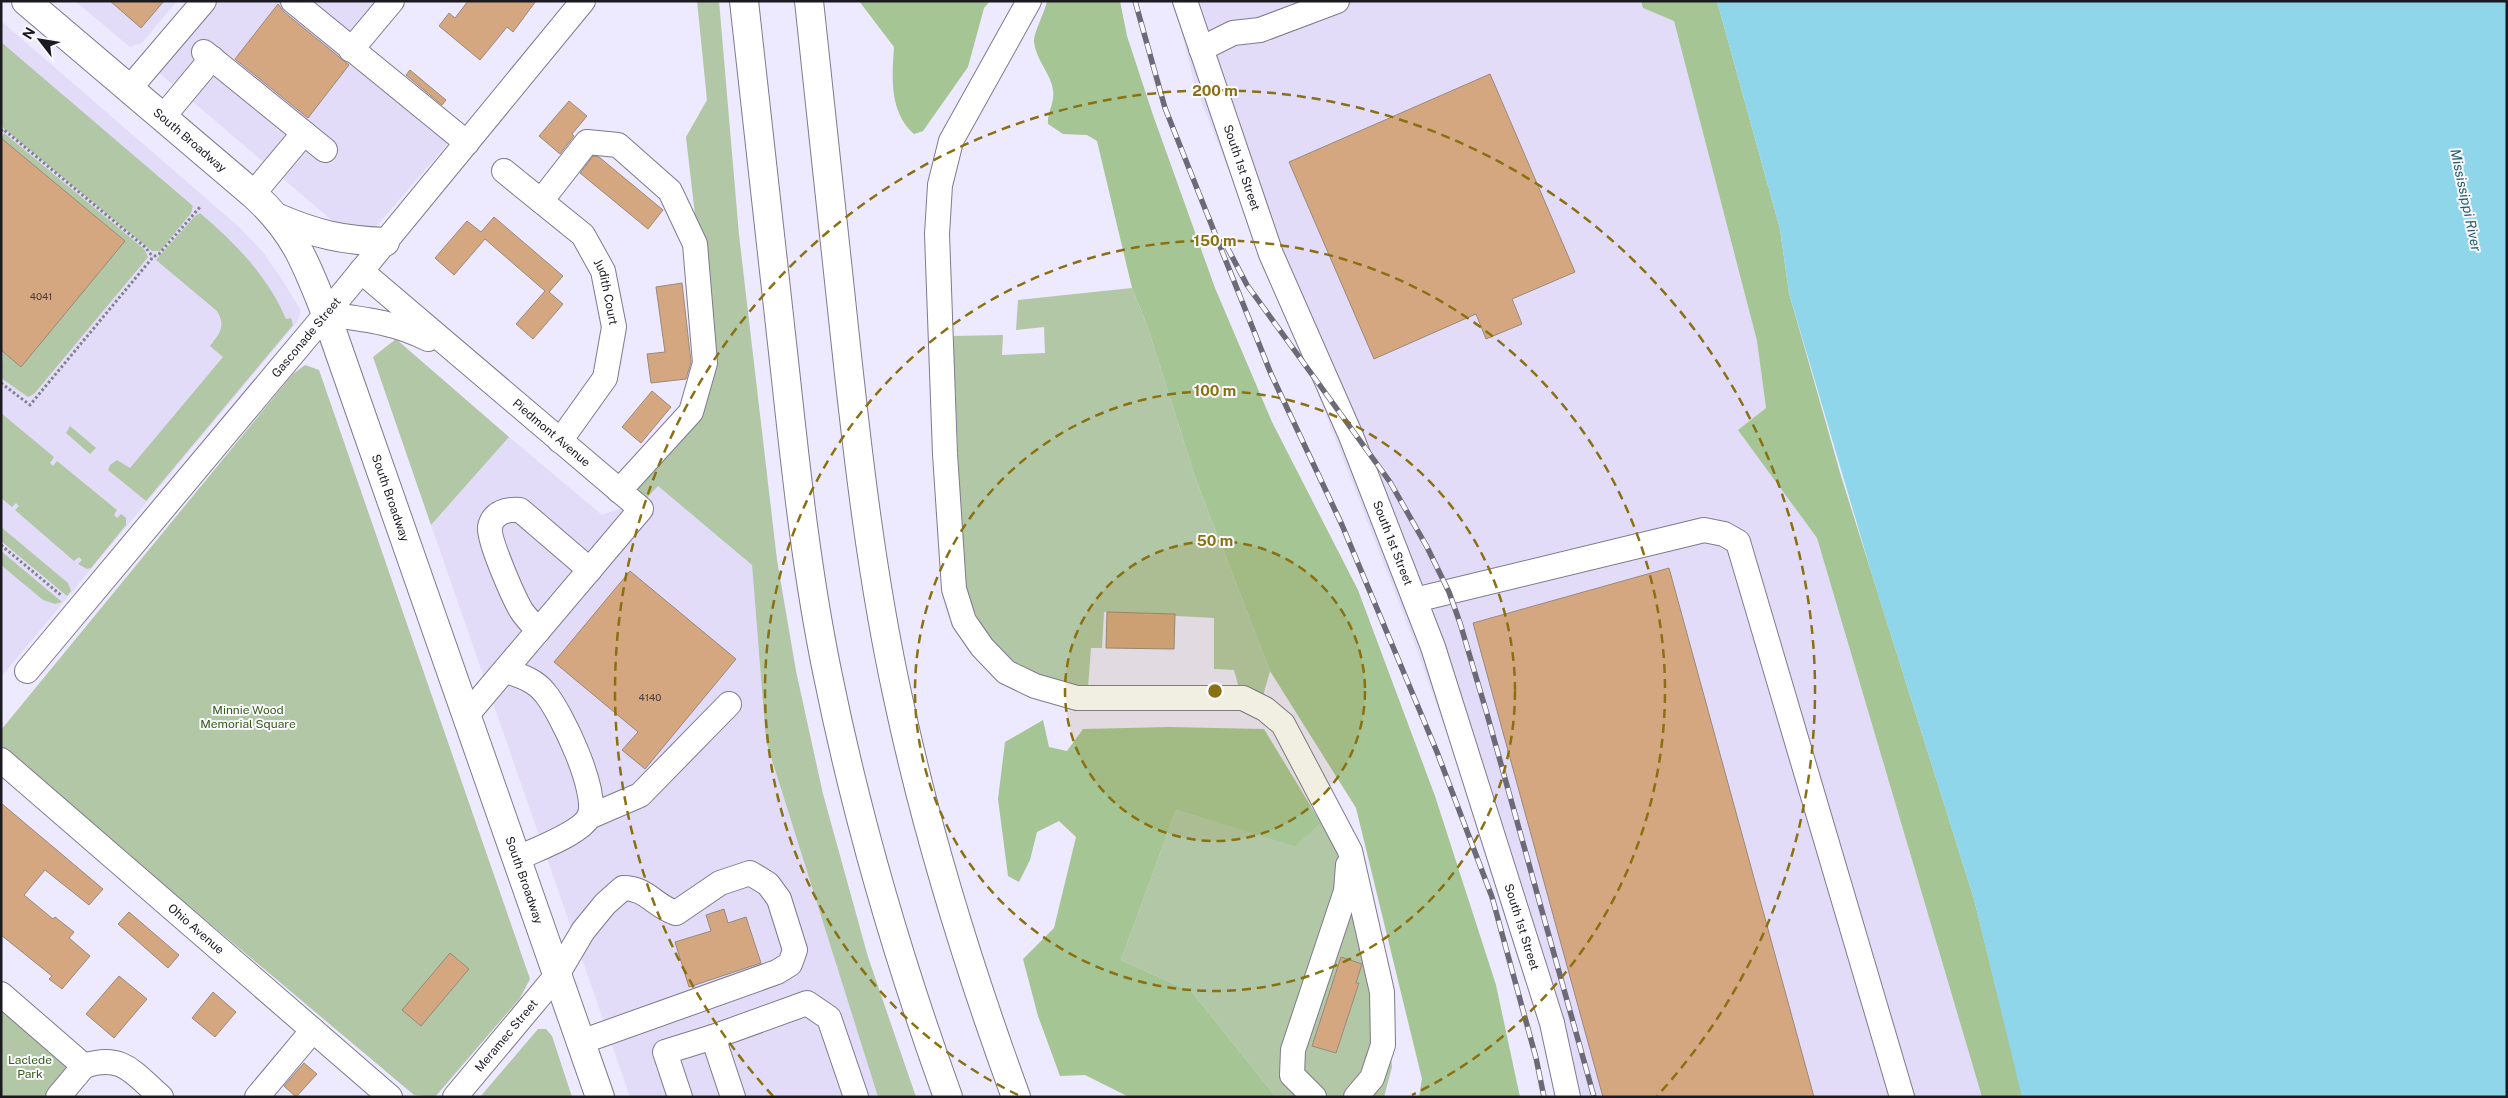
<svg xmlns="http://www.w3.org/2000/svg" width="2508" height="1098" font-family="'Public Sans',sans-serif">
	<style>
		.built { fill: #e2dcf8 }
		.green { fill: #b1c7a5 }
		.forest { fill: #a6c594 }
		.water { fill: #90d6ea }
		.building { fill: #d5a780; stroke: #9a897a }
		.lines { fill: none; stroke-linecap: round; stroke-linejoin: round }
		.minor-casing { stroke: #7f7a8d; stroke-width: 26 }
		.major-casing { stroke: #7f7a8d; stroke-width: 30 }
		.highway-casing { stroke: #7f7a8d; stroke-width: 30 }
		.path { stroke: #82808e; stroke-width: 3; stroke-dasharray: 2.5 2.5; stroke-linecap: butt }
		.minor { stroke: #fff; stroke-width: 24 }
		.major { stroke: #fff; stroke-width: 28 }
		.highway { stroke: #fff; stroke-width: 28 }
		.rail-casing { stroke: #6c6a77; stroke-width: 5.5 }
		.rail { stroke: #faf9fd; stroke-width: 4; stroke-dasharray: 11; stroke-linecap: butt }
		.ring { fill: none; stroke: #897011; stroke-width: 2.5; stroke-dasharray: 9 6 }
		.labels { text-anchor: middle; stroke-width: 4; stroke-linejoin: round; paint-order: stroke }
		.number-label { font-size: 10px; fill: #4a3d39 }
		.street-label { font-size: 12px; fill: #1b1a21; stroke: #faf9fd }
		.park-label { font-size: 12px; fill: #355b16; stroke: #faf9fd }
		.water-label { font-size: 14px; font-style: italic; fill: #225b6a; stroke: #faf9fd }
		.centre { fill: #897011; stroke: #faf9fd; stroke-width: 2.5 }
		.ring-label { font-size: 15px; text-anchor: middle; font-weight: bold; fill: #897011; stroke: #faf9fd; stroke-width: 4; stroke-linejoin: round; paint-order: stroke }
	</style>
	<rect width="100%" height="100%" fill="#ede9fe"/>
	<g class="built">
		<polygon points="75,1 177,1 142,43 130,47"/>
		<polygon points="210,1 383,1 341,52 449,142 374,229 341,228 159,73 158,68"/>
		<polygon points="1174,1 1641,1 1643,8 1674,21 1757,341 1766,408 1739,430 1817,538 1982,1097 1557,1097 1517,929 1414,642 1299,345 1195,86"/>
		<polygon points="1,21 238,226 262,251 281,278 300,309 300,315 297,322 1,677"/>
		<polygon points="509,437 602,515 646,499 658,486 752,565 766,741 878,1097 630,1097 431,525"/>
	</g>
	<g class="green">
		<polygon points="697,1 719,1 739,235 777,560 796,671 823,794 868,957 916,1097 878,1097 766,741 752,565 658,486 646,499 634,488 712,363 686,137 707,100"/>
		<polygon points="1,42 193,206 191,213 160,251 152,251 1,126"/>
		<polygon points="4,133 144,249 148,257 34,394 28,397 1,378 3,351 125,241 1,138"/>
		<path d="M200 213C235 243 268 276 286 319L291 318 293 325 146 501 108 470 110 465 117 460 130 468 223 357 210 346C220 333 226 326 217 311L156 260 195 216Z"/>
		<path d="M1132 288 1147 325 1196 480 1270 671 1263 696 1239 688 1234 670 1214 669V618L1104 612 1102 648H1091L1088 687C1017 678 977 645 963 573L953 336 1003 335 1002 355 1045 353 1044 327 1016 330 1018 300Z"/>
		<polygon points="396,339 509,437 431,525 373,357"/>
		<polygon points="305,365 319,370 530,979 520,998 435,1097 414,1095 1,748 1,730 293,374"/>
		<polygon points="1,413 54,457 50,463 53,466 57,461 117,510 114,515 117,518 121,514 126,518 126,525 91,568 87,569 78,564 82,560 79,557 74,561 15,510 19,506 16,503 12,507 1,498"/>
		<polygon points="70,426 96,448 90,454 66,433"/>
		<polygon points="1,527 68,583 71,591 67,596 1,541"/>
		<polygon points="1,551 62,602 55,604 43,600 1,565"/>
		<polygon points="1176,810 1295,845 1321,823 1322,826 1339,812 1379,934 1392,1067 1384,1097 1276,1097 1192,992 1121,960"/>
		<polygon points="1,1004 67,1065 66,1074 47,1097 1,1097"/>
		<polygon points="538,1029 546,1029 552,1036 572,1097 480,1097"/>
	</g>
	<g class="forest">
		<path d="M859 1H990L984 8 968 67 923 131 914 134C889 112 892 77 894 47Z"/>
		<path d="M1047 1H1120L1127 36 1153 115 1215 288 1272 422 1358 590 1435 796 1496 985 1520 1097H1419L1422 1079 1356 808 1270 671 1196 480 1147 325 1132 288 1097 141 1087 135 1063 134 1048 124C1047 112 1055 103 1053 90 1051 74 1036 60 1034 42 1033 34 1045 12 1047 1Z"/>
		<polygon points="1641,1 1717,1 1780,229 1789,293 1841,476 1974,899 2023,1097 1982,1097 1817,538 1738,430 1766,408 1757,341 1674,21 1643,8"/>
		<polygon points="1043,720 1049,747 1067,751 1083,729 1169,727 1264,729 1321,823 1295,846 1176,810 1121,960 1192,992 1276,1097 1129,1097 1085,1075 1060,1076 1038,1016 1023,959 1054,928 1076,837 1059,821 1037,832 1030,860 1019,882 1008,876 998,799 1005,742"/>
	</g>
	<polygon class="water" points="1717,1 2507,1 2507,1097 2022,1097 1974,899 1873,578 1789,293 1780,229"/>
	<g class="building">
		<polygon points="110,1 164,1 141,28"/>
		<polygon points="468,1 536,1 513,32 507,27 480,60 439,26 449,13 455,18"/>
		<polygon points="278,4 284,12 349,65 308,118 235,59"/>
		<polygon points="410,70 446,100 442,105 406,75"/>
		<polygon points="1490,74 1575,272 1512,299 1522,324 1486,339 1476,314 1374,359 1289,162"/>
		<polygon points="569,101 587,116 572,134 574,136 560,154 539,136"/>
		<polygon points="1,138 125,241 21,367 1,350"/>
		<polygon points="593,156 599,157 663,210 648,229 580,173"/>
		<polygon points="494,217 563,276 549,292 563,304 533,339 516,324 545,291 485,239 454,275 435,258 467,221 481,232"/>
		<polygon points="682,283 691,362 686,379 651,383 647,354 665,352 656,287"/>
		<polygon points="652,391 671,407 641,443 622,427"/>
		<polygon points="1669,568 1814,1097 1603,1097 1473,623"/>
		<polygon points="630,571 736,659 645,769 622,750 638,732 554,662"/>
		<polygon points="1107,612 1175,614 1174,649 1106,648"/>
		<polygon points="1,803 103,889 89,905 45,870 24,895 53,919 55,917 74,932 69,938 90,956 62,989 49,979 52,976 1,935"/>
		<polygon points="724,909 728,923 746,917 761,963 689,987 675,942 711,931 706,915"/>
		<polygon points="129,912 179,955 168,968 118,924"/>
		<polygon points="450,953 469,969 421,1026 402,1010"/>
		<polygon points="1341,957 1362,964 1356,983 1359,983 1336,1053 1312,1046"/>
		<polygon points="119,976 147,999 114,1038 86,1014"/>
		<polygon points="213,992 236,1012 215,1037 192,1018"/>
		<polygon points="304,1063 317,1074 296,1097 284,1086"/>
	</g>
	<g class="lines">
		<g class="minor-casing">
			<g id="minor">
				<polyline points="293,1 467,143"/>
				<polyline points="1029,1 951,141 940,185 937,234 945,454 954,589 964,621 982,647 1006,672 1035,686 1077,698 1243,698 1265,709 1283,724 1350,851 1382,992 1383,1045 1372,1078 1356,1097"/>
				<path id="s1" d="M1185 1 1271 254 1351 436 1433 647 1552 1023 1568 1097"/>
				<polyline points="1201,49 1233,33 1260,30 1337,1"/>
				<polyline points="351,50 392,1"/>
				<polyline points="204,52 325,150"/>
				<polyline points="129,89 204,1"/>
				<polyline points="163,117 212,58"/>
				<path id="s2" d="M504 171 583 235 603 271 614 327 605 378 560 441"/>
				<polyline points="253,194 304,133"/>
				<polyline points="541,201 587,142 618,145 670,191 695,244 705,363 691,412 619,491"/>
				<path id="s3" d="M361 271 641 509 466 716"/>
				<path d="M326 314C363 319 395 322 428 339"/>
				<polyline points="1415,600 1704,530 1724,534 1738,542 1902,1097"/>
				<path d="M538 631C533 624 526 618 521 610 514 598 488 540 490 527 493 512 507 509 520 510L590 570"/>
				<path id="s4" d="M27 671 326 314 583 1"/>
				<path d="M506 671C521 676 535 680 545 693 561 712 600 793 589 817 580 834 534 850 516 859"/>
				<path id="s5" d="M1 760 390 1097"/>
				<polyline points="589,817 640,795 729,704"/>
				<polyline points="1,994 84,1066"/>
				<path d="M84 1066C123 1053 133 1073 161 1097"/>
				<polyline points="58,1097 84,1066"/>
				<polyline points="257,1097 313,1030"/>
				<path id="s6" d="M455 1097 557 975 583 931 605 904 623 888C647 888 654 906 676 913L720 883 750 873 768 884 779 899 795 950 790 964 777 972 581 1042"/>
				<polyline points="680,1097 665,1052 713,1037"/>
				<polyline points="733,1097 713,1037 807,1003 829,1018 856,1097"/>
				<polyline points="1314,1097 1292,1075 1293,1050 1346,891 1348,865"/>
			</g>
		</g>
		<g class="major-casing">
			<g id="major">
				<path id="s7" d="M26 1 253 194C295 232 306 263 326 314L600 1097"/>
				<path d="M278 218C318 235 342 240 385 242"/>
			</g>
		</g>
		<g class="highway-casing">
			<g id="highway">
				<path d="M744 1C758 124 771 247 785 370 796 472 807 575 828 676 857 819 898 959 948 1097"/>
				<path d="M809 1C821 113 833 225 845 337 858 458 872 579 898 698 927 834 968 966 1016 1097"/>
			</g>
		</g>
		<g class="path">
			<polyline points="1,131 3,129 145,247 153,257"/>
			<polyline points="1,383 30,405 153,257 159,254 200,207"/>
			<polyline points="1,545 62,596"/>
		</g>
		<use href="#minor" class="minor"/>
		<use href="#major" class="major"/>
		<use href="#highway" class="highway"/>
		<g class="rail-casing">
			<g id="rail">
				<polyline points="1135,1 1165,108 1200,196 1271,374 1342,525 1437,752 1492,897 1536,1058 1544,1097"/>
				<polyline points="1227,247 1247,285 1390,482 1427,547 1449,592 1460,623 1487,714 1594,1097"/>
			</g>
		</g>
		<use href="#rail" class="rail"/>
	</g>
	<circle cx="1215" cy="691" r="150" fill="#897011" fill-opacity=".12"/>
	<g class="ring">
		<circle cx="1215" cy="691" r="150"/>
		<circle cx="1215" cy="691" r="300"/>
		<path d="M1018 1095A450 450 0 1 1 1412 1095"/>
		<path d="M773 1096A600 600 0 1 1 1657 1096"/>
	</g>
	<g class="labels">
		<g class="number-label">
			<text x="41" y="300">4041</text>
			<text x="650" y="701">4140</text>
		</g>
		<g class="street-label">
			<text dy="4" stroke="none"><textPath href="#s7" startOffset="215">South Broadway</textPath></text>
			<text dy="4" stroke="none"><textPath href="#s1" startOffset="176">South 1st Street</textPath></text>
			<text dy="4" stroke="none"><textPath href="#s2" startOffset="164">Judith Court</textPath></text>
			<text dy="4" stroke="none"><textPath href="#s4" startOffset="435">Gasconade Street</textPath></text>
			<text dy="4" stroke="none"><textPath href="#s3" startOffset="250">Piedmont Avenue</textPath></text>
			<text dy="4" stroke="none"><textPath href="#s7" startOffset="635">South Broadway</textPath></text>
			<text dy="4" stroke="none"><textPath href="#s1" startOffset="581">South 1st Street</textPath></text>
			<text dy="4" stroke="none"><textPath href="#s7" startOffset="1040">South Broadway</textPath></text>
			<text dy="4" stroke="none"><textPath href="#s1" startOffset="986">South 1st Street</textPath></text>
			<text dy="4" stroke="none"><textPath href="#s5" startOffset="258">Ohio Avenue</textPath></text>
			<text dy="4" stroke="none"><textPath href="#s6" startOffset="80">Meramec Street</textPath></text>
		</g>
		<g class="park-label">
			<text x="248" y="714">Minnie Wood<tspan x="248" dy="14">Memorial Square</tspan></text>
			<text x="30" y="1064">Laclede<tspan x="30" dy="14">Park</tspan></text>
		</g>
		<g class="water-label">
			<text transform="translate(2466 200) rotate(78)" y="5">Mississippi River</text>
		</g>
	</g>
	<circle cx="1215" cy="691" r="8" class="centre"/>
	<g class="ring-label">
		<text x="1215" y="96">200 m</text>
		<text x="1215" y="246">150 m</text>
		<text x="1215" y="396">100 m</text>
		<text x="1215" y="546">50 m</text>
	</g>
	<rect width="2508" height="1098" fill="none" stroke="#1b1a21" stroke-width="5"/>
	<g transform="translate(40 40) rotate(301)" stroke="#faf9fd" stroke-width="4" paint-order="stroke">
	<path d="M0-4L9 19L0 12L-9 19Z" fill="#1b1a21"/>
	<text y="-8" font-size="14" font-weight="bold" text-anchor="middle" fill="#1b1a21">N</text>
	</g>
</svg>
